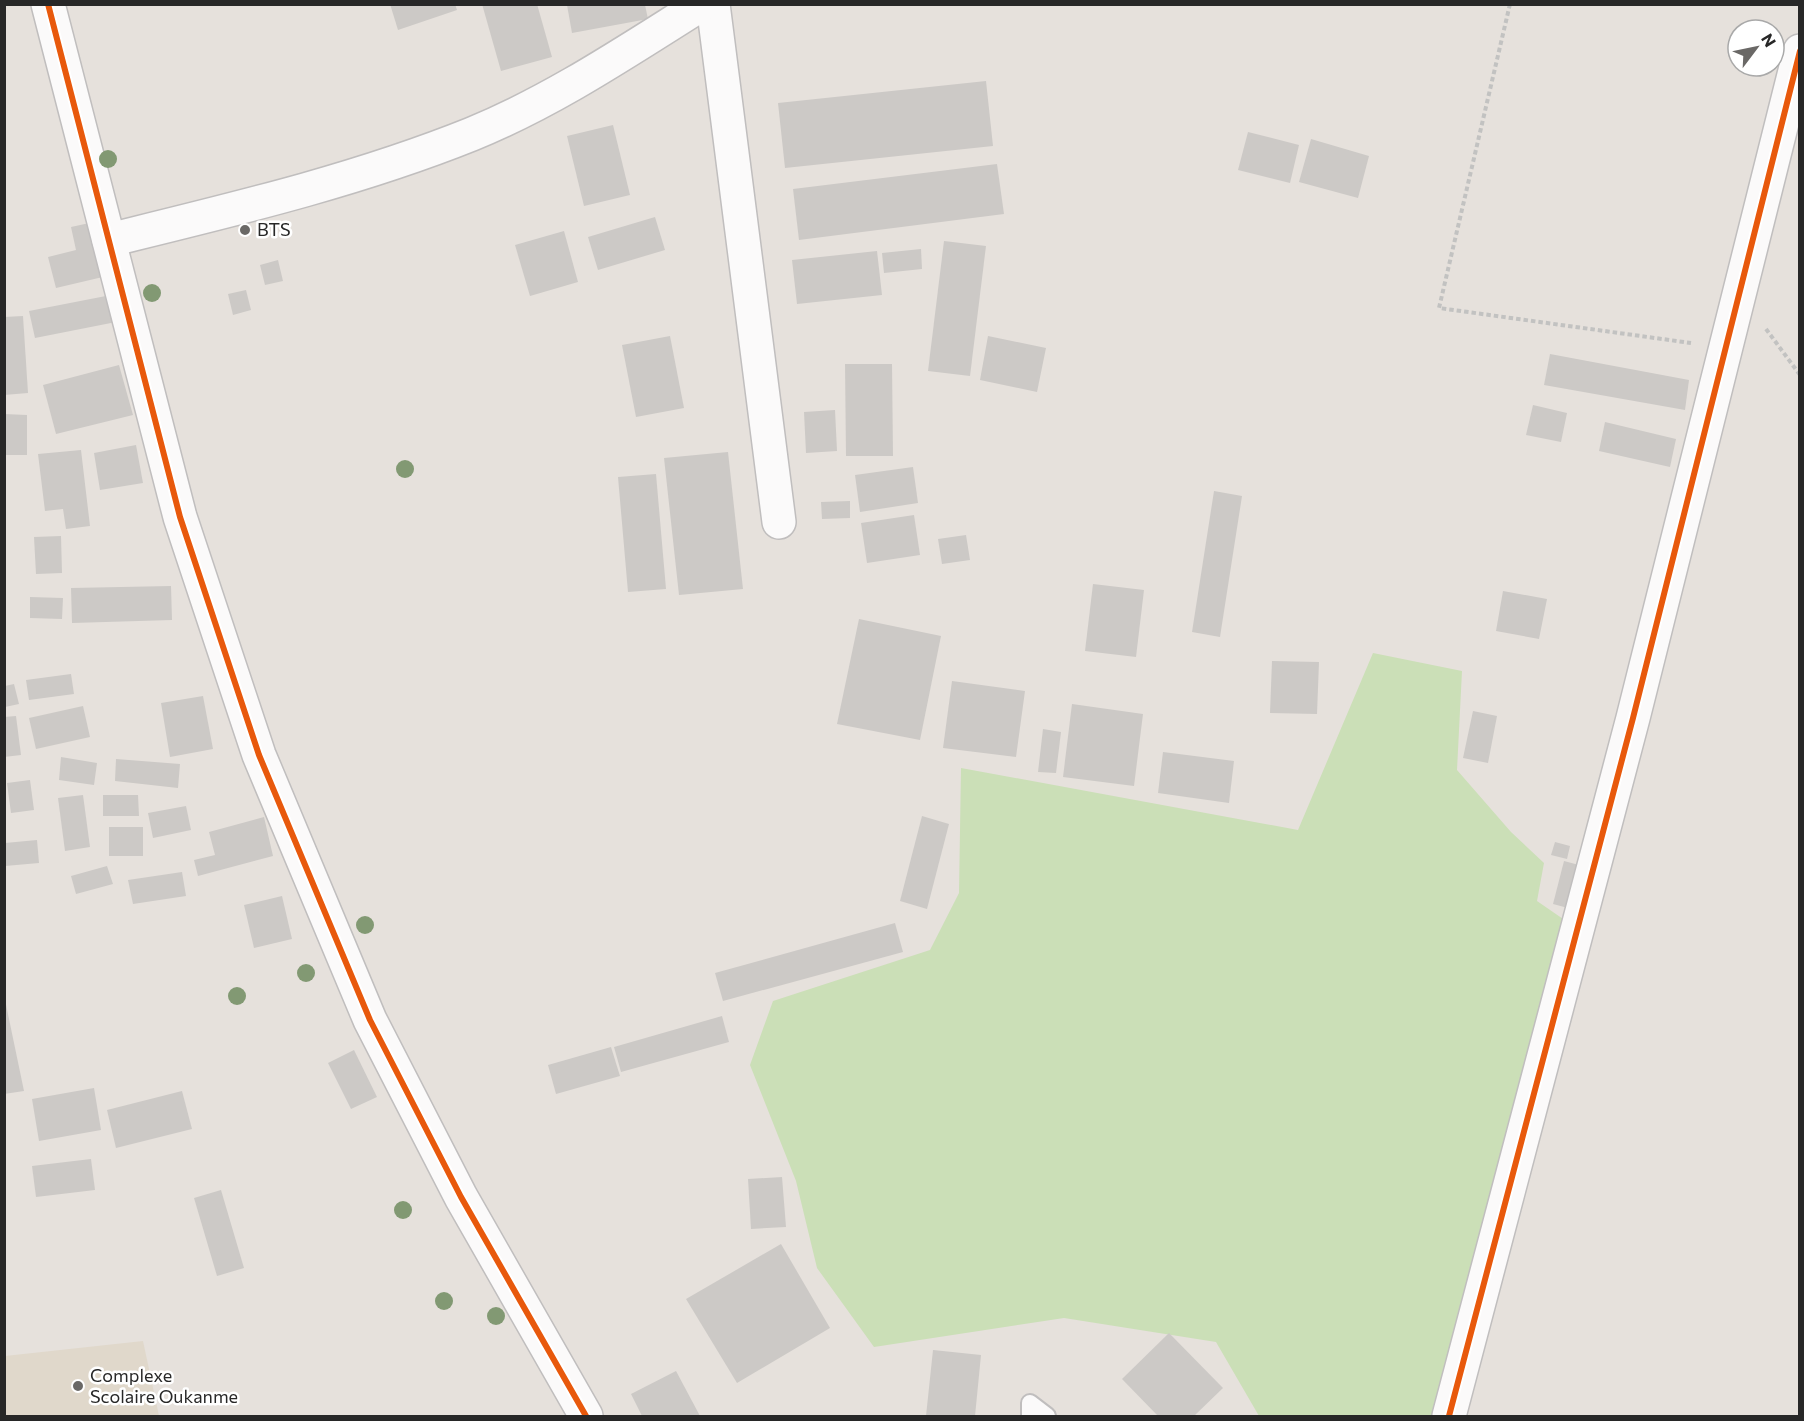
<svg xmlns="http://www.w3.org/2000/svg" width="1804" height="1421" font-family="Commissioner,sans-serif">
	<style>
		.education { fill: #e0d8cb }
		.green { fill: #cbdfb7 }
		.building { fill: #ccc9c6 }
		.lines { fill: none; stroke-linecap: round; stroke-linejoin: round }
		.service-casing { stroke: #c0bebe; stroke-width: 20 }
		.minor-casing { stroke: #c0bebe; stroke-width: 36 }
		.path { stroke: #c2c2c1; stroke-width: 4; stroke-dasharray: 4.5 3; stroke-linecap: butt }
		.service { stroke: #fbfafa; stroke-width: 16 }
		.minor { stroke: #fbfafa; stroke-width: 33 }
		.cycleway-casing { stroke: #fff; stroke-width: 10 }
		.cycleway { stroke: #e8590c; stroke-width: 6 }
		.tree { fill: #829973 }
		.poi-dot { fill: #6a6866; stroke: #fff; stroke-width: 2 }
		.labels { text-anchor: middle; stroke-width: 5; stroke-linejoin: round; paint-order: stroke }
		.poi-label { font-size: 18px; fill: #272727; stroke: #fff; text-anchor: start }
	</style>
	<rect width="100%" height="100%" fill="#e6e1dc"/>
	<polygon class="education" points="143,1341 159,1416 5,1416 5,1356"/>
	<polygon class="green" points="1373,653 1462,671 1457,770 1511,832 1544,863 1537,901 1566,921 1438,1416 1259,1416 1216,1342 1064,1318 874,1347 817,1268 796,1181 750,1065 773,1001 930,950 959,893 961,768 1298,830"/>
	<g class="building">
		<polygon points="390,4 455,4 457,10 398,30"/>
		<polygon points="482,4 537,4 552,57 501,71"/>
		<polygon points="567,5 645,5 648,19 572,33"/>
		<polygon points="986,81 993,146 785,168 778,103"/>
		<polygon points="613,125 630,195 584,206 567,136"/>
		<polygon points="1248,132 1299,145 1290,183 1238,170"/>
		<polygon points="1311,139 1369,156 1358,198 1299,182"/>
		<polygon points="997,164 1004,214 799,240 793,189"/>
		<polygon points="655,217 665,250 598,270 588,237"/>
		<polygon points="94,222 107,276 56,288 48,257 76,250 71,227"/>
		<polygon points="564,231 578,282 530,296 515,245"/>
		<polygon points="944,241 986,246 970,376 928,371"/>
		<polygon points="921,249 922,269 884,273 882,253"/>
		<polygon points="877,251 882,295 797,304 792,260"/>
		<polygon points="278,260 283,281 265,285 260,265"/>
		<polygon points="246,290 251,310 233,315 228,294"/>
		<polygon points="111,295 116,322 35,338 29,311"/>
		<polygon points="23,316 28,393 4,395 4,317"/>
		<polygon points="670,336 684,408 636,417 622,345"/>
		<polygon points="988,336 1046,348 1037,392 980,380"/>
		<polygon points="1550,354 1689,380 1685,410 1544,385"/>
		<polygon points="845,364 892,364 893,456 846,456"/>
		<polygon points="119,365 133,415 56,434 43,385"/>
		<polygon points="1533,405 1567,413 1561,442 1526,435"/>
		<polygon points="835,410 837,451 806,453 804,412"/>
		<polygon points="4,414 27,415 27,455 5,455"/>
		<polygon points="1605,422 1676,439 1670,467 1599,451"/>
		<polygon points="136,445 143,483 100,490 94,453"/>
		<polygon points="81,450 90,526 66,529 63,509 45,511 38,454"/>
		<polygon points="728,452 743,589 679,595 664,458"/>
		<polygon points="913,467 918,503 860,512 855,475"/>
		<polygon points="656,474 666,589 628,592 618,477"/>
		<polygon points="1214,491 1242,496 1220,637 1192,632"/>
		<polygon points="850,501 850,518 822,519 821,502"/>
		<polygon points="914,515 920,555 867,563 861,523"/>
		<polygon points="966,535 970,560 942,564 938,539"/>
		<polygon points="61,536 62,573 36,574 34,537"/>
		<polygon points="1093,584 1144,590 1136,657 1085,651"/>
		<polygon points="171,586 172,620 72,623 71,588"/>
		<polygon points="1503,591 1547,599 1539,639 1496,631"/>
		<polygon points="30,597 63,598 62,619 30,618"/>
		<polygon points="859,619 941,636 920,740 837,724"/>
		<polygon points="1272,661 1319,662 1317,714 1270,713"/>
		<polygon points="71,674 74,694 29,700 26,680"/>
		<polygon points="952,681 1025,691 1016,757 943,748"/>
		<polygon points="14,684 19,704 5,707 5,686"/>
		<polygon points="203,696 213,749 170,757 161,703"/>
		<polygon points="1072,704 1143,714 1134,786 1063,777"/>
		<polygon points="83,706 90,737 36,749 29,718"/>
		<polygon points="1473,711 1497,716 1488,763 1463,758"/>
		<polygon points="16,716 21,755 4,757 4,717"/>
		<polygon points="1043,729 1061,732 1056,773 1038,772"/>
		<polygon points="1163,752 1234,761 1229,803 1158,793"/>
		<polygon points="61,757 97,763 94,785 59,780"/>
		<polygon points="116,759 180,764 178,788 115,781"/>
		<polygon points="30,780 34,810 11,813 7,783"/>
		<polygon points="83,795 90,847 65,851 58,798"/>
		<polygon points="103,795 138,795 139,816 103,816"/>
		<polygon points="186,806 191,830 153,838 148,813"/>
		<polygon points="922,816 949,824 927,909 900,901"/>
		<polygon points="264,817 273,856 198,876 194,860 215,855 209,832"/>
		<rect x="109" y="827" width="34" height="29"/>
		<polygon points="37,840 39,863 5,866 5,843"/>
		<polygon points="1555,842 1570,846 1567,859 1551,855"/>
		<polygon points="1564,861 1579,865 1568,908 1553,904"/>
		<polygon points="107,866 113,884 76,894 71,876"/>
		<polygon points="182,872 186,896 133,904 128,880"/>
		<polygon points="282,896 292,939 254,948 244,905"/>
		<polygon points="895,923 903,952 723,1001 715,973"/>
		<polygon points="4,995 24,1091 4,1094"/>
		<polygon points="722,1016 729,1042 621,1072 614,1047"/>
		<polygon points="611,1047 620,1076 556,1094 548,1065"/>
		<polygon points="354,1050 377,1097 351,1109 328,1063"/>
		<polygon points="94,1088 101,1130 39,1141 32,1099"/>
		<polygon points="182,1091 192,1129 116,1148 107,1110"/>
		<polygon points="91,1159 95,1190 36,1197 32,1166"/>
		<polygon points="782,1177 786,1227 751,1229 748,1179"/>
		<polygon points="221,1190 244,1268 217,1276 194,1198"/>
		<polygon points="781,1244 830,1328 737,1383 686,1299"/>
		<polygon points="1169,1333 1223,1388 1194,1416 1158,1416 1122,1379"/>
		<polygon points="933,1350 981,1355 975,1416 926,1416"/>
		<polygon points="676,1371 700,1416 642,1416 631,1394"/>
	</g>
	<g class="lines">
		<g class="service-casing">
			<polyline id="service" points="1030,1416 1030,1403 1047,1416"/>
		</g>
		<g class="minor-casing">
			<g id="minor">
				<polyline points="48,4 180,517 259,755 370,1020 461,1197 586,1416"/>
				<polyline points="713,4 779,522"/>
				<path d="M109 240C231 210 355 181 472 134 553 101 627 51 702 4"/>
				<polyline points="1449,1416 1633,718 1800,51"/>
			</g>
		</g>
		<g class="path">
			<polyline points="1510,4 1439,308 1691,343"/>
			<polyline points="1766,329 1800,375"/>
		</g>
		<use href="#service" class="service"/>
		<use href="#minor" class="minor"/>
		<g class="cycleway-casing">
			<g id="cycleway">
				<polyline points="48,4 180,517 259,755 370,1020 461,1197 586,1416"/>
				<polyline points="1449,1416 1633,718 1800,51"/>
			</g>
		</g>
		<use href="#cycleway" class="cycleway"/>
	</g>
	<g class="tree">
		<circle cx="108" cy="159" r="9"/>
		<circle cx="152" cy="293" r="9"/>
		<circle cx="405" cy="469" r="9"/>
		<circle cx="365" cy="925" r="9"/>
		<circle cx="306" cy="973" r="9"/>
		<circle cx="237" cy="996" r="9"/>
		<circle cx="403" cy="1210" r="9"/>
		<circle cx="444" cy="1301" r="9"/>
		<circle cx="496" cy="1316" r="9"/>
	</g>
	<g class="poi-dot">
		<circle cx="245" cy="230" r="6"/>
		<circle cx="78" cy="1386" r="6"/>
	</g>
	<g class="labels">
		<g class="poi-label">
			<text x="257" y="236">BTS</text>
			<text x="90" y="1382">Complexe<tspan x="90" dy="21">Scolaire Oukanme</tspan></text>
		</g>
	</g>
	<rect width="1804" height="1421" fill="none" stroke="#272727" stroke-width="12"/>
	<g transform="translate(1756 48) rotate(58)"><circle r="28" fill="#ffffff" stroke="#a9a9a9" stroke-width="1.5"/>
	<path d="M0-4.5L10 22L0 15L-10 22Z" fill="#6a6866"/>
	<text y="-9" font-size="16" font-weight="bold" text-anchor="middle" fill="#272727">N</text>
	</g>
</svg>
